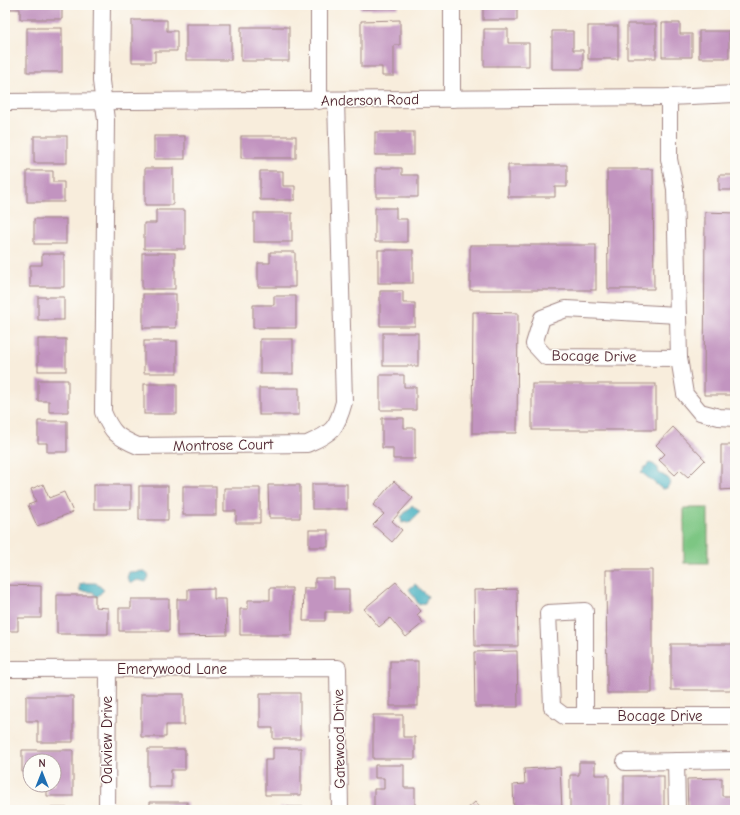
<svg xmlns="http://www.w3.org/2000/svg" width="740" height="815" font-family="'Comic Neue',sans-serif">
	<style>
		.green { fill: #7dc683; stroke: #647257 }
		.water { fill: #40adbe; stroke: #456674 }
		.building { fill: #c294c0 }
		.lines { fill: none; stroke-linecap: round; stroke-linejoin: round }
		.minor-casing { stroke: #a18684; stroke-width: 18 }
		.minor { stroke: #fff; stroke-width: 16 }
		.labels { text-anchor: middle; stroke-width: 3; stroke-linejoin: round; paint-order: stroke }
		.street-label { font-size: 15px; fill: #4a1f2b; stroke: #fdfcf7 }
	</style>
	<rect width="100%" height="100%" fill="#fdfcf7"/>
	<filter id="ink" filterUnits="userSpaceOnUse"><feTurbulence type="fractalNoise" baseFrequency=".025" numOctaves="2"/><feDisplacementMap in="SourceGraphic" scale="8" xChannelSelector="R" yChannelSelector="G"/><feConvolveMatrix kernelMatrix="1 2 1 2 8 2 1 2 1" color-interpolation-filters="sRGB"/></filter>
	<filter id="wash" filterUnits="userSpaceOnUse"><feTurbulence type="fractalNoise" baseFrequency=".012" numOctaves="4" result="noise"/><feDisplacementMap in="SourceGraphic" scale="16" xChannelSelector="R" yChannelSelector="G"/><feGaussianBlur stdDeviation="0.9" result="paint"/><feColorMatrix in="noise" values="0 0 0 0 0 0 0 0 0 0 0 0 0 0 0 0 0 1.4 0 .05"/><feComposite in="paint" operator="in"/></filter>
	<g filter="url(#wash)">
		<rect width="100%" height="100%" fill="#f8eddc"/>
		<rect class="green" x="684" y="508" width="24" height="55"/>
		<g class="water">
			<polygon points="649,463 653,464 658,468 659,473 668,478 670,483 667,488 662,489 641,472"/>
			<polygon points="412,505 420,512 408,524 406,522 402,523 401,517"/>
			<polygon points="145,571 149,576 146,582 138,580 131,583 127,578 129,572"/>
			<polygon points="84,583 96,583 104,590 97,597 93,592 80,591 80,584"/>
			<polygon points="415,584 428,596 425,603 419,605 409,589"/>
		</g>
		<g id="blocks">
			<g class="building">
				<polygon points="8,5 62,5 62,19 20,19 20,9 8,9"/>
				<polygon points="360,5 398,5 398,8 360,9"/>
				<rect x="483" y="5" width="34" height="15"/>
				<polygon points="132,20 167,20 167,31 177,31 177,51 155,51 155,62 132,62"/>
				<polygon points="400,20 400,45 394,45 394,76 382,76 382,67 361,67 361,21"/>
				<polygon points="662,23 680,23 680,34 692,34 692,57 662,57"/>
				<rect x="186" y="24" width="45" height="36"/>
				<rect x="627" y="24" width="29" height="34"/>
				<rect x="588" y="26" width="30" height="33"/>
				<rect x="241" y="27" width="48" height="34"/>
				<rect x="27" y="28" width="35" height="44"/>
				<polygon points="484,29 508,29 508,43 529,43 529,66 484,66"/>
				<polygon points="552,31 573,31 573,50 583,50 583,69 552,69"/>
				<rect x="699" y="31" width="30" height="27"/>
				<rect x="375" y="132" width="39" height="23"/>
				<rect x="34" y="136" width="33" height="27"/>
				<rect x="154" y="136" width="31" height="23"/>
				<rect x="241" y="136" width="55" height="22"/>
				<polygon points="508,165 567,165 567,187 555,187 555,197 508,197"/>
				<rect x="145" y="168" width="28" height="37"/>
				<polygon points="376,168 402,168 402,175 418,175 418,197 376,197"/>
				<polygon points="607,169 653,169 654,289 608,289"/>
				<polygon points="27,171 53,171 53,182 64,182 64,202 27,202"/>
				<polygon points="260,171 283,171 283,186 295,186 295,200 260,200"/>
				<rect x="719" y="175" width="16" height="15"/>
				<polygon points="375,208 396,208 396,219 407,219 407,242 375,242"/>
				<polygon points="156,210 185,210 185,249 144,249 144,223 156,223"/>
				<polygon points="705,212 735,213 735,395 704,395"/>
				<rect x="254" y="213" width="38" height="29"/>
				<rect x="34" y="219" width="32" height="25"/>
				<rect x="470" y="245" width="126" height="45"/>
				<rect x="378" y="250" width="35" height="33"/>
				<polygon points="270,252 295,252 295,287 258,287 258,263 270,263"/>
				<rect x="142" y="253" width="33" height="36"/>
				<polygon points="42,254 64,254 64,287 30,287 30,265 42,265"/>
				<polygon points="380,291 403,291 403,303 415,303 415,326 380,326"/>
				<rect x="143" y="294" width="33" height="34"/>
				<polygon points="274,296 296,296 296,328 253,328 253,305 274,305"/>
				<rect x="38" y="297" width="26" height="23"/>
				<polygon points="473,312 518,313 517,433 472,433"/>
				<rect x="383" y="333" width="35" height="33"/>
				<rect x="38" y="339" width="28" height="32"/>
				<rect x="260" y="339" width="33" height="35"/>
				<rect x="144" y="341" width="33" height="32"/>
				<polygon points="380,375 404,375 404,387 416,387 416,410 380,410"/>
				<polygon points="38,380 68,380 68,412 49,412 49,401 38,401"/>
				<rect x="144" y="384" width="33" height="30"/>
				<rect x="532" y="384" width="124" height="46"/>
				<rect x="259" y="388" width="40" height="27"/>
				<polygon points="382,418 404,418 404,428 415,428 415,459 393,459 393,448 382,448"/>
				<polygon points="38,421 67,421 67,452 47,452 47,443 38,443"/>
				<polygon points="673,427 705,460 688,477 680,470 675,475 659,460 665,454 656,445"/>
				<polygon points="721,445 735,445 735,489 721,490"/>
				<polygon points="394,481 413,498 392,521 402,530 392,542 373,525 384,514 373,505"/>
				<polygon points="43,484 49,498 64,492 73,512 37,526 28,505 36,502 31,489"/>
				<rect x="312" y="484" width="35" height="25"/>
				<rect x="94" y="485" width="37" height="24"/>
				<polygon points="268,485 300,485 300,518 269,518"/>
				<rect x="139" y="486" width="29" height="34"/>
				<rect x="183" y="486" width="33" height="29"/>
				<polygon points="224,488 260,488 260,523 236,523 236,511 224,511"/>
				<rect x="309" y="530" width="19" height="17"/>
				<polygon points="606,570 652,570 652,693 607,693"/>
				<polygon points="315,578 334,578 334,589 349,589 349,612 325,612 325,621 303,621 304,588 315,588"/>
				<polygon points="396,582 421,611 417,615 423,623 406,637 390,618 379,627 364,609"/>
				<polygon points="5,585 41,586 41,618 18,618 18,631 5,631"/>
				<polygon points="214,588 214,599 226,599 227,635 177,636 177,599 188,599 188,589"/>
				<polygon points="270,588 292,588 292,635 240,635 240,609 248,609 248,600 270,600"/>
				<polygon points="517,589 518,646 475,646 474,590"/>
				<polygon points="57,595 95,595 95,607 108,608 108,634 57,634"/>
				<polygon points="131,599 169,599 169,631 119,631 119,608 131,608"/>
				<rect x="671" y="644" width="64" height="46"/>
				<polygon points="517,651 518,707 475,707 474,652"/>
				<rect x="390" y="661" width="28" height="45"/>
				<polygon points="260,693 300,693 300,739 273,739 273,728 260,728"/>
				<polygon points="141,694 184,694 184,725 166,725 166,737 141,737"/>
				<polygon points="26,696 73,696 73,742 38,742 38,721 26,721"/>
				<polygon points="373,715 403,715 403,737 415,737 415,759 373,759"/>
				<polygon points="273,748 301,748 301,795 265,795 265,760 273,760"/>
				<polygon points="148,749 185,749 185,770 171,770 171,787 148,787"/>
				<polygon points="22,750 73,750 73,796 47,796 47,785 54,785 54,761 30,761 30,772 22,772"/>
				<polygon points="579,762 595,762 595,775 609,775 609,810 570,810 570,775 579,775"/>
				<polygon points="375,765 404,765 404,788 415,788 415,810 374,810 374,789 384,789 384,778 375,778"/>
				<polygon points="560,767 562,810 514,810 513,785 525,784 524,769"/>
				<rect x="624" y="776" width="40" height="34"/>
				<polygon points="722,778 722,796 731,796 731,779 735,779 735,810 688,810 687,779"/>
				<rect x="150" y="802" width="37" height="8"/>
				<polygon points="475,802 482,810 466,810"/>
				<rect x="280" y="807" width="24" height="3"/>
				<rect x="50" y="808" width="22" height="2"/>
			</g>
		</g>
	</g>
	<g filter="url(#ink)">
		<use href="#blocks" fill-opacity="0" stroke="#a18684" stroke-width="1"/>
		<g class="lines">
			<g class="minor-casing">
				<g id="minor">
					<path d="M102 5 101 81 106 120 103 412C112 433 117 437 138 446L307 444C333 433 337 428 344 402L336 100"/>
					<polyline points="319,5 319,101"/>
					<polyline points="452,5 452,99"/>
					<polyline points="669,97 669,159 675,189 679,358 685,394 700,412 719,417 735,418"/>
					<polyline points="5,102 669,97 735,94"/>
					<polyline points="678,315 566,309 542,318 534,344 546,357 679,358"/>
					<polyline points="5,669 338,668 340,810"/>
					<polyline points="585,716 585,611 548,613 552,707 564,716 735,716"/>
					<polyline points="676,761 677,810"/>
					<polyline points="625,762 735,760"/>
					<polyline points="107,810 108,669"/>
				</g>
			</g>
			<use href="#minor" class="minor"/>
		</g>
	</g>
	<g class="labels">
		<g class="street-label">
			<text transform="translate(370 100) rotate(-1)" y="5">Anderson Road</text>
			<text transform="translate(594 356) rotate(1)" y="5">Bocage Drive</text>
			<text transform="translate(223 445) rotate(-1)" y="5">Montrose Court</text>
			<text x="172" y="674">Emerywood Lane</text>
			<text x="660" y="721">Bocage Drive</text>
			<text transform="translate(339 739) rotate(-91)" y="5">Gatewood Drive</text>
			<text transform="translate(107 740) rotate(-90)" y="5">Oakview Drive</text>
		</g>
	</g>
	<rect width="740" height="815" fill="none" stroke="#fdfcf7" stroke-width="20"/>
	<g transform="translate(42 773)"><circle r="19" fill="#fdfcf7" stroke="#b5a4a5"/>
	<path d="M0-3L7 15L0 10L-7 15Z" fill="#1f6fb2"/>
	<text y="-6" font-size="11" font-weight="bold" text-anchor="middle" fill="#4a1f2b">N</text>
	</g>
</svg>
